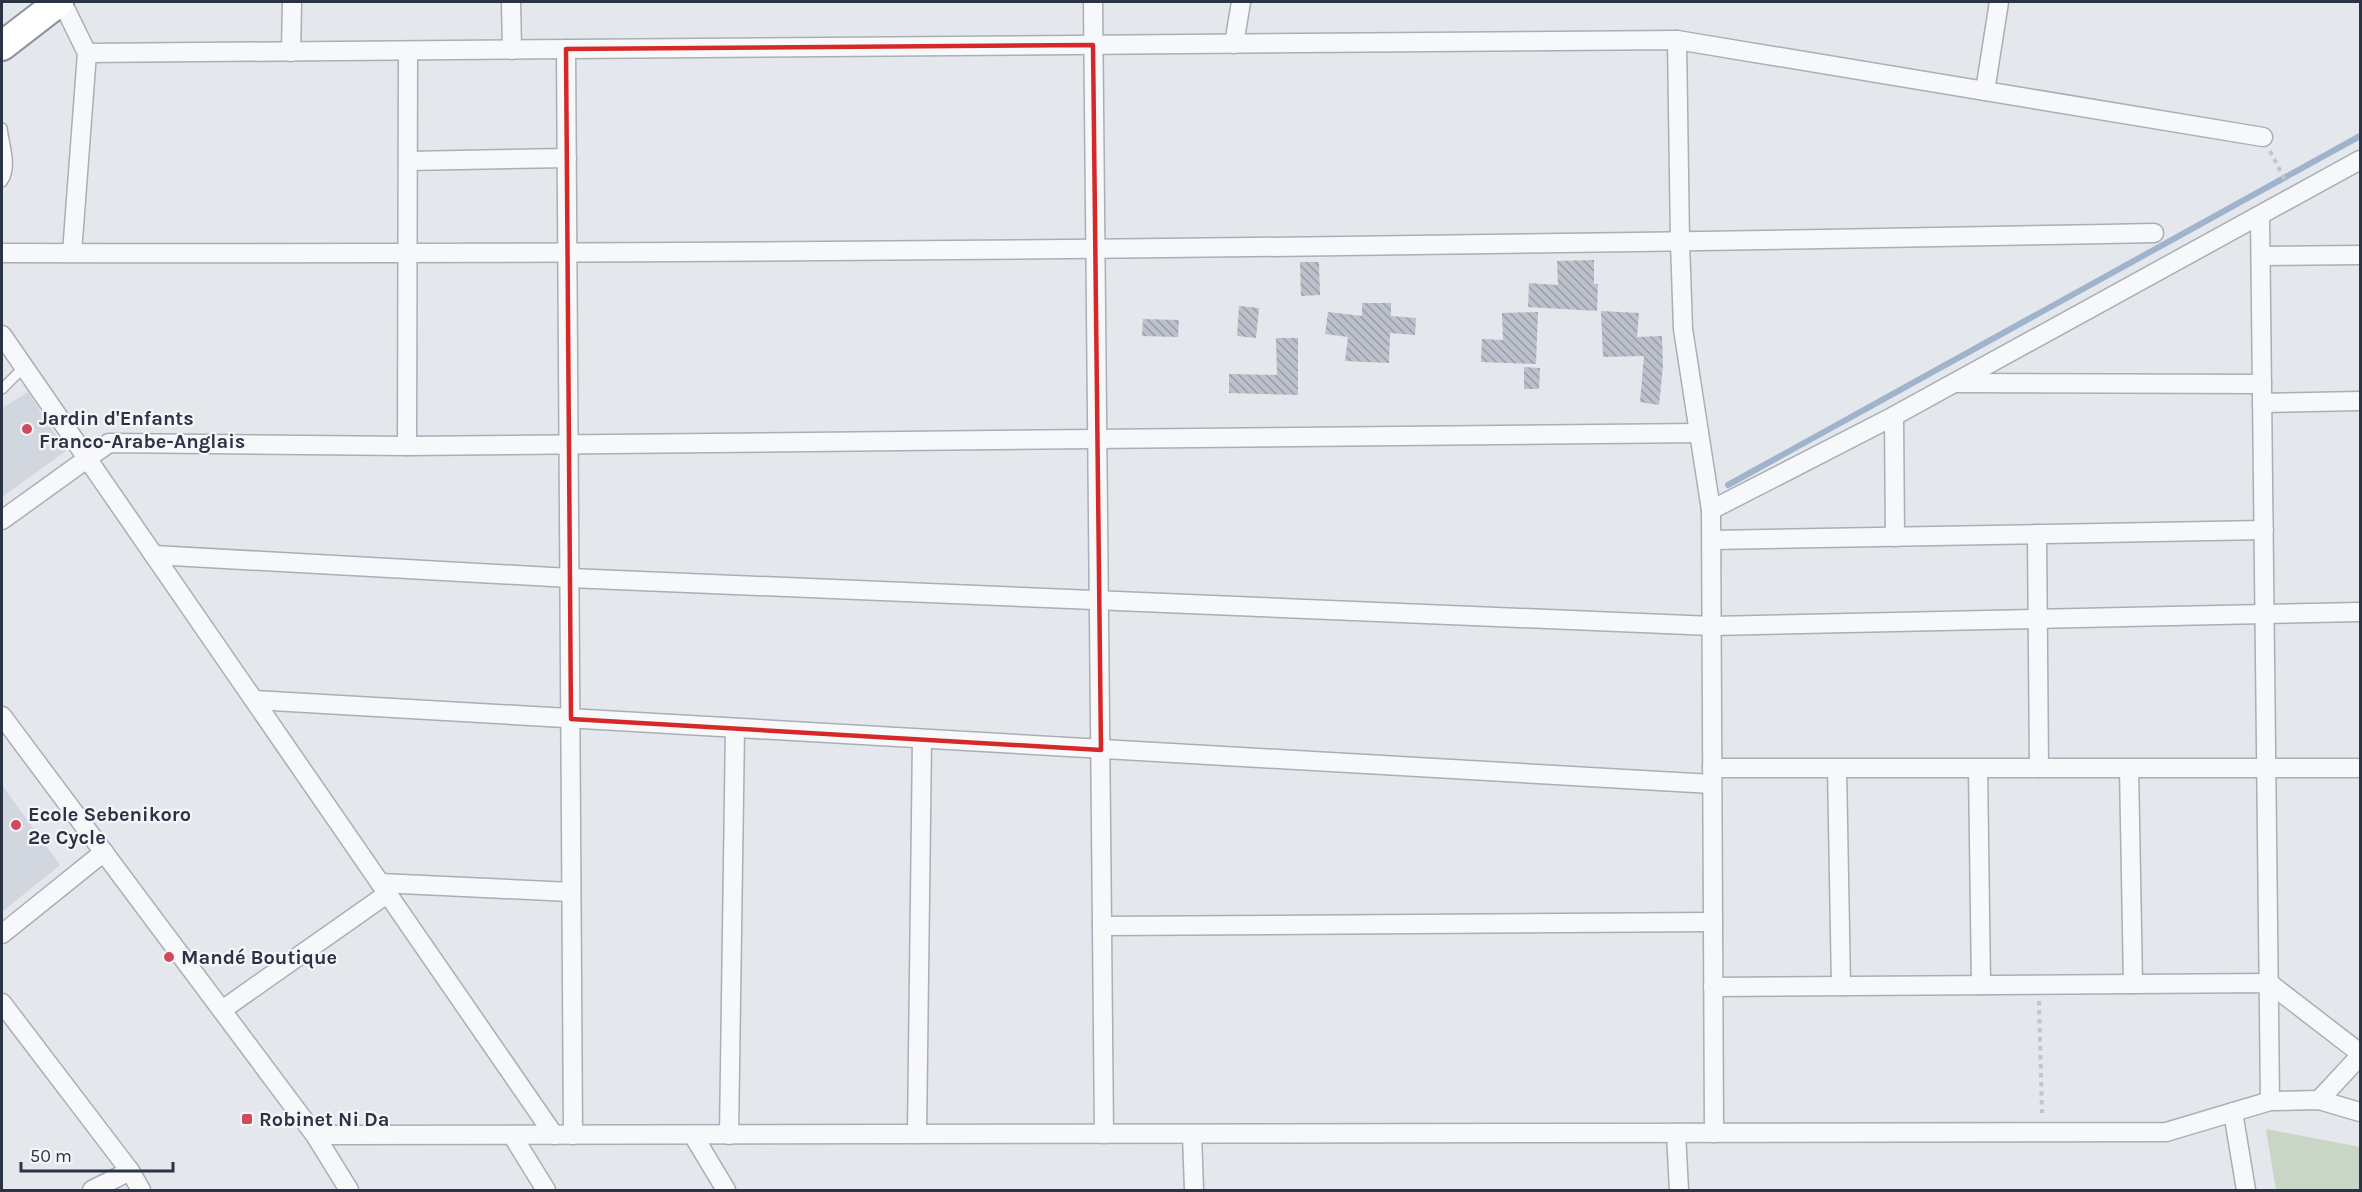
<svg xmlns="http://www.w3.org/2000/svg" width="2362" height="1192" font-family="Karla,sans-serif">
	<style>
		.built { fill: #d2d6de }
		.green { fill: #c9d6c5 }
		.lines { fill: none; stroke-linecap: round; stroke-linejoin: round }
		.stream { stroke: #9fb4cc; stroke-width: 6 }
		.building { fill: url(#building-back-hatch) }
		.service-casing { stroke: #a9aeb7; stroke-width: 12 }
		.minor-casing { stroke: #a9aeb7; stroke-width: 21 }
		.trunk-casing { stroke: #8b94a3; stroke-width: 32 }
		.path { stroke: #c2c5cb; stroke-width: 4; stroke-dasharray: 4.5 4.5; stroke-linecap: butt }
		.service { stroke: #f7f8fa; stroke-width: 9 }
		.minor { stroke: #f7f8fa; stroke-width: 18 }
		.trunk { stroke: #fff; stroke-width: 28 }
		.marked { fill: none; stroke: #d62828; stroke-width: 4.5; stroke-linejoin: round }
		.poi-dot { fill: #d1495b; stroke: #f4f6f9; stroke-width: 2 }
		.labels { text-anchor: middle; stroke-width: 4.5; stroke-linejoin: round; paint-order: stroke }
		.poi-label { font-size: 20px; font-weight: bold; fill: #2b3445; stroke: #f4f6f9; text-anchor: start }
	</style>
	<defs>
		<pattern id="building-back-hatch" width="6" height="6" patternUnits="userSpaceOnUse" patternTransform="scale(1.5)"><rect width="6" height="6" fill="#bbc0ca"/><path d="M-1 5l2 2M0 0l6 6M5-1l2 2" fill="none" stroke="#989da6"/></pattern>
	</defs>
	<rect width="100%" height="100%" fill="#e4e7ec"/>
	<g class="built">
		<polygon points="28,392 66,451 2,497 2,408"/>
		<polygon points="2,785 60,865 2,912"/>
	</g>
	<polygon class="green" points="2266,1129 2360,1147 2360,1190 2276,1190"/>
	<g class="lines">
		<polyline class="stream" points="1728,485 2360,136"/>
	</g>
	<g class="building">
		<polygon points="1594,260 1594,284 1598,284 1597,311 1528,307 1529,283 1558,285 1557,261"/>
		<polygon points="1300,262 1319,262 1320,295 1301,296"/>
		<polygon points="1362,303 1391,303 1391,316 1416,318 1415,335 1390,333 1389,363 1345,361 1348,337 1325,334 1328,312 1362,316"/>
		<polygon points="1239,306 1259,308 1256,338 1237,336"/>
		<polygon points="1601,311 1639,313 1637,337 1662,336 1663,366 1659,405 1640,402 1644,356 1603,357"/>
		<polygon points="1538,312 1536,364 1481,362 1482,339 1503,340 1502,313"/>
		<polygon points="1143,319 1179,320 1178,337 1142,336"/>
		<polygon points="1276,338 1298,338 1298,395 1229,393 1229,374 1277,375"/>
		<polygon points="1524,367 1540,368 1539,389 1524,389"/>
	</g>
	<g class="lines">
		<g class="service-casing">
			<g id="service">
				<path d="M2 128C4 145 13 168 2 182"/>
				<polyline points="2,389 24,367"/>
			</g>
		</g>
		<g class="minor-casing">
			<g id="minor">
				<polyline points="62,2 87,53 72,253"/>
				<polyline points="511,2 512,50"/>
				<polyline points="1093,2 1104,1134"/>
				<polyline points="1677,40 1680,242 1683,329 1711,510 1714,1133"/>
				<polyline points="1234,44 1241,2"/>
				<polyline points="566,49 573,1135"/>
				<polyline points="291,52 292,2"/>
				<polyline points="87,53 1677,40 2263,137"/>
				<polyline points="1985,91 1999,2"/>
				<polyline points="408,161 567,158"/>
				<polyline points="2260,216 2270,1101"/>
				<path d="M2 253C719 255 1437 247 2154 233"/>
				<polyline points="2261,256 2360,255"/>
				<polyline points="2,335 554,1135"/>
				<polyline points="1955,383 2262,384"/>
				<polyline points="2262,403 2360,401"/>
				<polyline points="1894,416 1895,537"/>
				<polyline points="407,446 408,51"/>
				<polyline points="1711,510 1894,416 2360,160"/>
				<polyline points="2,520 109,443 407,446 1699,433"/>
				<polyline points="2037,534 2039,768"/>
				<polyline points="1712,540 2264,530"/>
				<polyline points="154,555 570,578 1712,626 2360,612"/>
				<polyline points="254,700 1712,784"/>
				<polyline points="2,716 315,1135 349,1190"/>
				<polyline points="1712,768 2360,768"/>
				<polyline points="1837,768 1841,986"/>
				<polyline points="1978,768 1981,985"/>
				<polyline points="2129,768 2133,984"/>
				<polyline points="380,883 571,892"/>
				<polyline points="1102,926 1713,922"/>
				<polyline points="2,934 104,852"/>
				<polyline points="1713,987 2269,983 2360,1053"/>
				<polyline points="2,1003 130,1171 141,1190"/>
				<polyline points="222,1010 387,894"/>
				<polyline points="2319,1100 2360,1056"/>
				<polyline points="2233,1112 2246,1190"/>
				<polyline points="1676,1133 1679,1190"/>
				<polyline points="917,1134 922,739"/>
				<polyline points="1192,1134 1194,1190"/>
				<polyline points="315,1135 2166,1132 2270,1101 2319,1100 2360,1112"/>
				<polyline points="512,1135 546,1190"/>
				<polyline points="693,1135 726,1190"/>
				<polyline points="729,1135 735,728"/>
				<polyline points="92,1190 130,1171"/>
			</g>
		</g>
		<g class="trunk-casing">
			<polyline id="trunk" points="2,46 59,2"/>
		</g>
		<g class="path">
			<polyline points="2270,151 2286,182"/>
			<polyline points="2039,1001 2042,1113"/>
		</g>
		<use href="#service" class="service"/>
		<use href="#minor" class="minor"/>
		<use href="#trunk" class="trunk"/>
	</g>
	<path class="marked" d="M1093 45 1101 750 571 719 566 49Z"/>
	<g class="poi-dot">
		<circle cx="27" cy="429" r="6"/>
		<circle cx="16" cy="825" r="6"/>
		<circle cx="169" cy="957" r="6"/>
		<rect x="241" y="1113" width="12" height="12" rx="3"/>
	</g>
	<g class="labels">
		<g class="poi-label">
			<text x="39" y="425">Jardin d'Enfants<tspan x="39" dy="23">Franco-Arabe-Anglais</tspan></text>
			<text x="28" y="821">Ecole Sebenikoro<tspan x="28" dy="23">2e Cycle</tspan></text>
			<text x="181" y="964">Mandé Boutique</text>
			<text x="259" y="1126">Robinet Ni Da</text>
		</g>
	</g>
	<rect width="2362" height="1192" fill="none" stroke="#2b3445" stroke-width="6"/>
	<path d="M21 1162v9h152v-9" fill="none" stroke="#2b3445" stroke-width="3"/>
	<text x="30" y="1162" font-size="18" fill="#2b3445" stroke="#f4f6f9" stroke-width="4.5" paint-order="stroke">50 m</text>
</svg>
